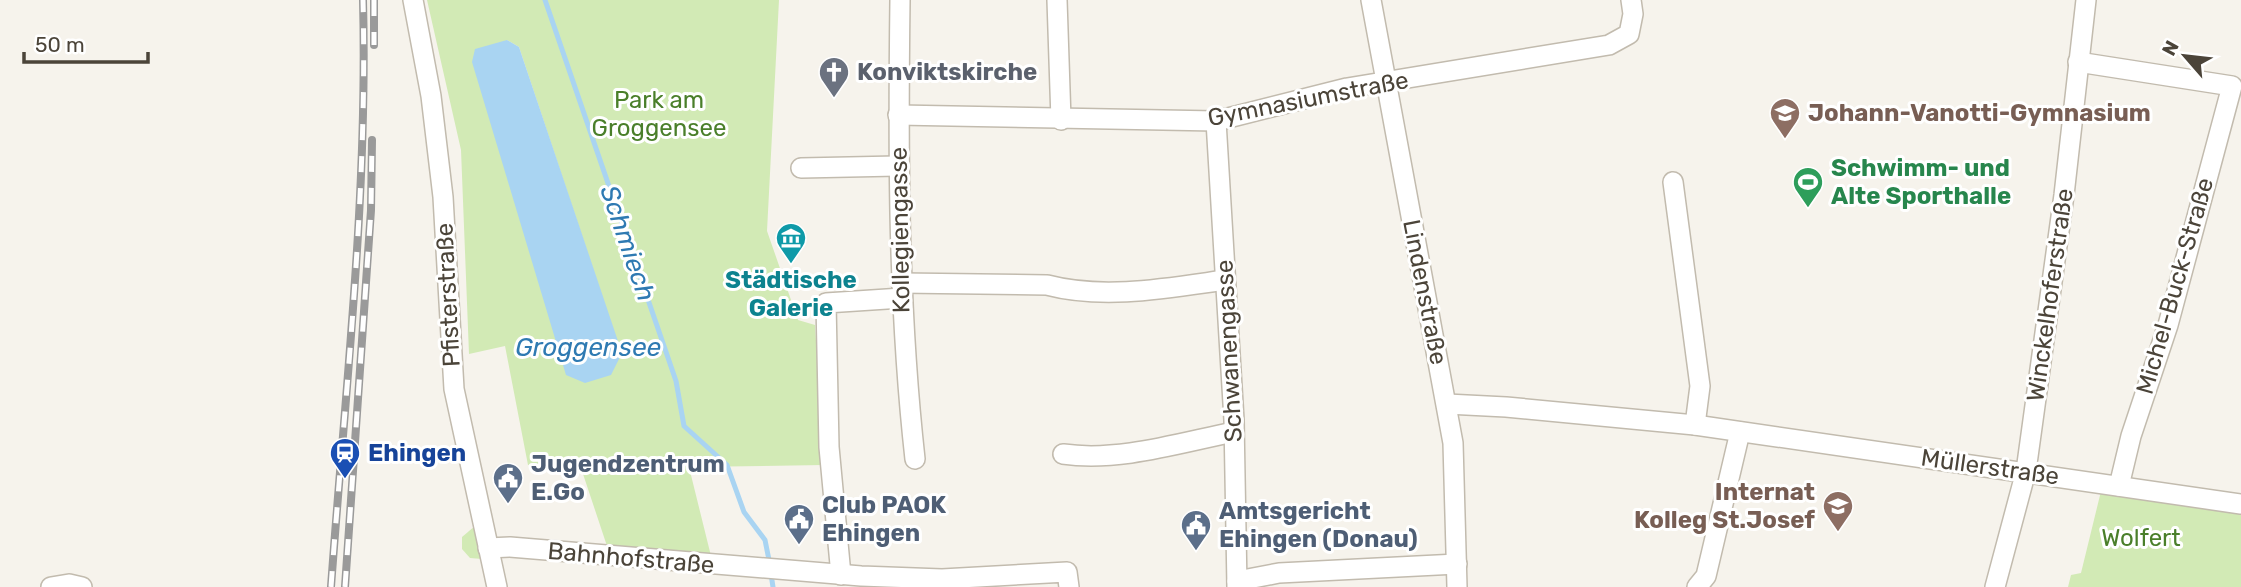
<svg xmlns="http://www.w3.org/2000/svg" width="2241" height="587" font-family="Rubik,sans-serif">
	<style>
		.green { fill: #d2eab5; fill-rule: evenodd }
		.water { fill: #a9d4f2 }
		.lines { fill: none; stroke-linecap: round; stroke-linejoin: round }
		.stream { stroke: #a9d4f2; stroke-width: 5 }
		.minor-casing { stroke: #c2bbae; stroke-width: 22 }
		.minor { stroke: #fff; stroke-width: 19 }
		.rail-casing { stroke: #9a9a9a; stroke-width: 8 }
		.rail { stroke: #fff; stroke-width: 5; stroke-dasharray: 16; stroke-linecap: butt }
		.labels { text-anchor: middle; stroke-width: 6; stroke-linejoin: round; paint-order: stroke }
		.worship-label { font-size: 24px; font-weight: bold; fill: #5b616d; stroke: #fff; text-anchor: start }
		.street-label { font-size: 24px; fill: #4b4439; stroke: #fff }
		.park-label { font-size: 24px; fill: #4a7f2a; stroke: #fff }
		.education-label { font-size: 24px; font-weight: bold; fill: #785e54; stroke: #fff; text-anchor: start }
		.leisure-label { font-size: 24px; font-weight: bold; fill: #27864d; stroke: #fff; text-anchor: start }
		.culture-label { font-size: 24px; font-weight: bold; fill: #0d838f; stroke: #fff }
		.transit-label { font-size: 24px; font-weight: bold; fill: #164399; stroke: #fff; text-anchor: start }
		.service-label { font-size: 24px; font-weight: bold; fill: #4e5e75; stroke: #fff; text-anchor: start }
		.water-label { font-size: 26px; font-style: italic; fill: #2e7ab2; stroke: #fff }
	</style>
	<rect width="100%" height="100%" fill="#f6f3ec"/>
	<g class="green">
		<path d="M427 0H779L767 231 798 320 815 325 824 465 689 467 711 556 608 549 582 471 528 465 505 346 469 354 461 150ZM507 40 519 47 621 353Z"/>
		<polygon points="2103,483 2241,504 2241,587 2068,587 2071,575 2081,573"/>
		<polygon points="475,526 482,559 470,558 462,549 462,537"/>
	</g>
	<polygon class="water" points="507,40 519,47 622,353 611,375 585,383 566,375 472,62 475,49"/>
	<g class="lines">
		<g class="stream">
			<polyline points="545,0 676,381 684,426 727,465 744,512 765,540 770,565"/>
			<polyline points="771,574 773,587"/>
		</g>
		<g class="minor-casing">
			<g id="minor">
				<polyline points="413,0 431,96 443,197 454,389 497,587"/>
				<path d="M900 0C898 154 898 306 915 459"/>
				<polyline points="1057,0 1061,120"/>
				<polyline points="1371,0 1453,443 1457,587"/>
				<polyline points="2078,62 2232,86 2168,325 2131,436 2119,486"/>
				<polyline points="898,115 1216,121 1347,88 1609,45 1629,34 1633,14 1631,0"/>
				<polyline points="1216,121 1234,420 1237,587"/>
				<polyline points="801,168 897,166"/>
				<polyline points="1673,182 1700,386 1695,425"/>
				<path d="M901 283 1047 285C1104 300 1168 288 1225 280"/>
				<polyline points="1447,404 1506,407 1695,425 2241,504"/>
				<path d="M1063 454C1119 462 1179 443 1234 432"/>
				<polyline points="488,548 510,547 861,576 942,579 1067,572 1069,587"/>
				<polyline points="841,575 829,447 826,303 902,298"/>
				<polyline points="1237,581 1279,573 1457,564"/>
				<polyline points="51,587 69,584 82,587"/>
				<polyline points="1697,587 1706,576 1740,432"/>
				<polyline points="1995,587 2026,471 2064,195 2086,0"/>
			</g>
		</g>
		<use href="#minor" class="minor"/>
		<g class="rail-casing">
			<g id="rail">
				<polyline points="374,0 374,45"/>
				<path d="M331 587C345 392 368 196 363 0"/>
				<polyline points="345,587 371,210 372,140"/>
			</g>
		</g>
		<use href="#rail" class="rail"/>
	</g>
	<defs>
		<g id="church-pin" transform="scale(1.575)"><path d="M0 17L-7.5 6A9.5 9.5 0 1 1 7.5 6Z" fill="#6b7280" stroke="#fff"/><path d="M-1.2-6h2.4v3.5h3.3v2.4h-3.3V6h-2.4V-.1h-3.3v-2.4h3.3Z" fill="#fff"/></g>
		<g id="school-pin" transform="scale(1.575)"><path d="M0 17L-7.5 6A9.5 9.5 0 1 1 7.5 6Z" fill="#8d6e63" stroke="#fff"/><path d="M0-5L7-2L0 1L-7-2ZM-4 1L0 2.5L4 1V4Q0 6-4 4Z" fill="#fff"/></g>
		<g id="stadium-pin" transform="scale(1.575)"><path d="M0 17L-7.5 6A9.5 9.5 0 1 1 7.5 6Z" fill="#2e9e5b" stroke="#fff"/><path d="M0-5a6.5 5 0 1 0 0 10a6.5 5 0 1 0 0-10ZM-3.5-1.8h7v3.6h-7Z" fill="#fff"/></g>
		<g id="museum-pin" transform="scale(1.575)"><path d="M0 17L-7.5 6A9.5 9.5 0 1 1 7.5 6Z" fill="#0f9aa8" stroke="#fff"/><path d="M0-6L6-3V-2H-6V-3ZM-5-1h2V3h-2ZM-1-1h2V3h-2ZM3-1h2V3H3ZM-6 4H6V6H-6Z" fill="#fff"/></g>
		<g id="station-pin" transform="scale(1.575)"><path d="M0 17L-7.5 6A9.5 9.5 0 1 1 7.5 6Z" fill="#1a4fb4" stroke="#fff"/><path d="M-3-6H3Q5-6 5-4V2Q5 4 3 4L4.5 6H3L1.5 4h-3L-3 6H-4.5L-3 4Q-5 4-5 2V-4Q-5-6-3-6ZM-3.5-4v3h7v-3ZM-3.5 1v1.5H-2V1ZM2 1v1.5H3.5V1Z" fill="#fff"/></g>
		<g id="civic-pin" transform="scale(1.575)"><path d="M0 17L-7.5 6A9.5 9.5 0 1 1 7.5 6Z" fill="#5c6f8a" stroke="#fff"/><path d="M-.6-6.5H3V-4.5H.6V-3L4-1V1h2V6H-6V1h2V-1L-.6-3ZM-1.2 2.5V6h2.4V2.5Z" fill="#fff"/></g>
	</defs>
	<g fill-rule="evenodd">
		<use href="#church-pin" x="834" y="72"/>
		<use href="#school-pin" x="1785" y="113"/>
		<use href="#stadium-pin" x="1808" y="182"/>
		<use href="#museum-pin" x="791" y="238"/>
		<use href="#station-pin" x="345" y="453"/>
		<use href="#civic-pin" x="508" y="478"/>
		<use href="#school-pin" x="1838" y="506"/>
		<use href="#civic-pin" x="799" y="519"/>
		<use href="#civic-pin" x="1196" y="525"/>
	</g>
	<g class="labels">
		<g class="worship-label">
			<text x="857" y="80">Konviktskirche</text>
		</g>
		<g class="street-label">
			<text transform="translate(1308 99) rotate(-11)" y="8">Gymnasiumstraße</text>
			<text transform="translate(900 230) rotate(-91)" y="8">Kollegiengasse</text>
			<text transform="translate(2175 286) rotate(-74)" y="8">Michel-Buck-Straße</text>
			<text transform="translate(1425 292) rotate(79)" y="8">Lindenstraße</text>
			<text transform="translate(448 295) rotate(-93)" y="8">Pfisterstraße</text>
			<text transform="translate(2050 295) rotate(-82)" y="8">Winckelhoferstraße</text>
			<text transform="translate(1229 351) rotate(-93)" y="8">Schwanengasse</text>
			<text transform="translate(1990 467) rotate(8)" y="8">Müllerstraße</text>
			<text transform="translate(631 558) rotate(5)" y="8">Bahnhofstraße</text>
		</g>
		<g class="park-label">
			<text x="659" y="108">Park am<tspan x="659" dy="28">Groggensee</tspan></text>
			<text x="2141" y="546">Wolfert</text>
		</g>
		<g class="education-label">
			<text x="1808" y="121">Johann-Vanotti-Gymnasium</text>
			<text x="1815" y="500" text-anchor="end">Internat<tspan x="1815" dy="28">Kolleg St.Josef</tspan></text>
		</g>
		<g class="leisure-label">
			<text x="1831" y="176">Schwimm- und<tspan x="1831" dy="28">Alte Sporthalle</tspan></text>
		</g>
		<g class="culture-label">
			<text x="791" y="288">Städtische<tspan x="791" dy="28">Galerie</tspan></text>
		</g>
		<g class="transit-label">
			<text x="368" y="461">Ehingen</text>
		</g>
		<g class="service-label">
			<text x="531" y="472">Jugendzentrum<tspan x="531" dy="28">E.Go</tspan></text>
			<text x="822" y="513">Club PAOK<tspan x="822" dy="28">Ehingen</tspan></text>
			<text x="1219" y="519">Amtsgericht<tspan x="1219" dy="28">Ehingen (Donau)</tspan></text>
		</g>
		<g class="water-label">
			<text transform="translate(628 243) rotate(71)" y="9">Schmiech</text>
			<text x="588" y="356">Groggensee</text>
		</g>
	</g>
	<g transform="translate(2185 56) rotate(298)" stroke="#ffffff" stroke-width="5" paint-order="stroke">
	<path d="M0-5L12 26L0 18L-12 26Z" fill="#4b4439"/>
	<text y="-10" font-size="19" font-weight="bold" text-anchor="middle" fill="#4b4439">N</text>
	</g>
	<path d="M24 52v10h124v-10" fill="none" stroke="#4b4439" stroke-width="3.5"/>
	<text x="35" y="52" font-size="21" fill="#4b4439" stroke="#ffffff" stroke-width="5" paint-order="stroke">50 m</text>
</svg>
